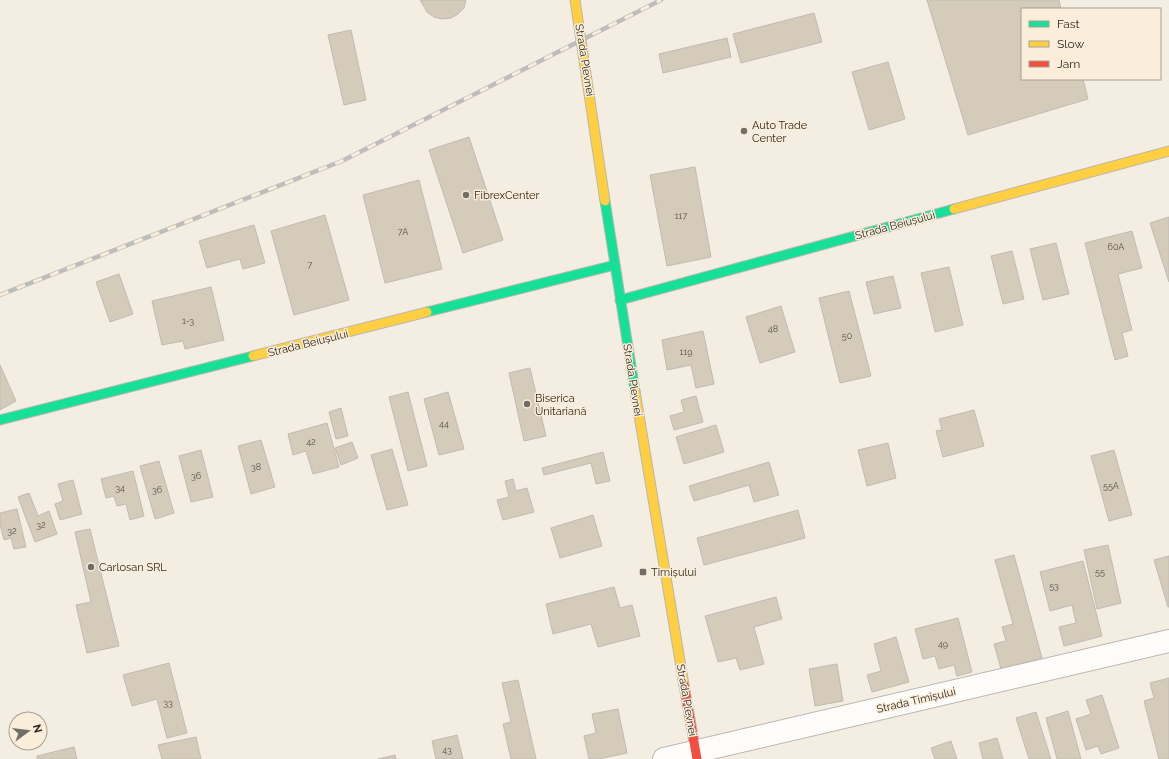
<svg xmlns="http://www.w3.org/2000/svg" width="1169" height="759" font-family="Raleway,sans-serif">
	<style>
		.building { fill: #d4cbbb; stroke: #c0bbb3 }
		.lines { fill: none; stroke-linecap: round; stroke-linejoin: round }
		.street-casing { stroke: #bcb7ae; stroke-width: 24 }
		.fast-casing { stroke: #bcb7ae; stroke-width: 11 }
		.slow-casing { stroke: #bcb7ae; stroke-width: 11 }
		.jam-casing { stroke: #bcb7ae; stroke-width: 11 }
		.street { stroke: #fdfcfb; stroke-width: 22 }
		.fast { stroke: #16e098; stroke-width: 9 }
		.slow { stroke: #ffcf43; stroke-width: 9 }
		.jam { stroke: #f24e42; stroke-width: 9 }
		.rail-casing { stroke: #bebdba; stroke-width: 4.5 }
		.rail { stroke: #faeedb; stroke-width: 3; stroke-dasharray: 9; stroke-linecap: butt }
		.poi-dot { fill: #726d65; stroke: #faeedb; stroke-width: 1.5 }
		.labels { text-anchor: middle; stroke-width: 3; stroke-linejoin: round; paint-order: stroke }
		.number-label { font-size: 9px; fill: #565148 }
		.street-label { font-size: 11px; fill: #2c2821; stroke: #faeedb }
		.poi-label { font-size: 11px; fill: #2c2821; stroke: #faeedb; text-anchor: start }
	</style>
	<rect width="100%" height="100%" fill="#f3ede2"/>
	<g class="building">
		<polygon points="420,0 466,0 464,8 458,14 451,18 442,19 434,17 427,12"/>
		<polygon points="927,0 1059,0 1061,9 1022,9 1022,79 1083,79 1088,99 968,135"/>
		<polygon points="814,13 822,42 741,63 733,34"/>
		<polygon points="351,30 366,100 344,105 328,35"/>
		<polygon points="727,38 731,57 663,73 659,54"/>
		<polygon points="888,62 905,119 869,130 852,72"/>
		<polygon points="469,137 503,240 463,253 429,150"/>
		<polygon points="695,167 711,257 667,266 650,175"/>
		<polygon points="419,180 442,269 385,283 363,195"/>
		<polygon points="325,215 349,300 294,315 271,231"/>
		<polygon points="1169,217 1169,282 1150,223"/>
		<polygon points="254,225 265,263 243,269 240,259 207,268 199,241"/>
		<polygon points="1132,231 1142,268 1118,274 1132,330 1122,333 1128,356 1115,360 1085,243"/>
		<polygon points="1056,243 1069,294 1043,300 1030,249"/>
		<polygon points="1012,251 1024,299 1003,304 991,256"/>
		<polygon points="949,267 963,325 935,332 921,273"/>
		<polygon points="119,274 133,314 110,322 96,282"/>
		<polygon points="893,276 901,308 874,314 866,282"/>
		<polygon points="211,287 224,340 185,349 183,341 162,345 152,301"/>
		<polygon points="849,291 871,376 840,383 819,298"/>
		<polygon points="781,306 795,352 760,363 746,317"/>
		<polygon points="703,331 714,384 696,388 691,365 667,370 662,340"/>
		<polygon points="0,365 16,401 0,410"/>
		<polygon points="530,368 546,436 524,441 509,373"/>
		<polygon points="408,392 427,466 408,471 389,397"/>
		<polygon points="448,392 464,449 439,455 424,399"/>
		<polygon points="696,396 703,422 674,430 670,416 684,412 681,400"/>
		<polygon points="341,408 348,436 336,439 329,412"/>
		<polygon points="974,410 984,446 943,457 936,431 942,430 939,419"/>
		<polygon points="327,423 339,467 313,474 306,451 293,455 288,434"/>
		<polygon points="716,425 724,452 684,464 676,437"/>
		<polygon points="261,440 275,487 251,494 238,446"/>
		<polygon points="352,442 358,458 341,465 335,448"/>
		<polygon points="888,443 896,478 867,486 858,450"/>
		<polygon points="392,449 408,505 387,510 371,455"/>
		<polygon points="201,450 213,497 191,502 179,456"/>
		<polygon points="1114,450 1132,515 1109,521 1091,456"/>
		<polygon points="603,452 610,481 596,484 591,463 544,475 542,468"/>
		<polygon points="159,461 174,513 155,519 140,466"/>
		<polygon points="769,462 779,495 754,502 749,485 694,501 689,486"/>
		<polygon points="133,471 144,516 130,520 126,504 117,506 114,496 106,498 101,479"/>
		<polygon points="513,479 516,491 527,488 534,512 503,520 497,500 509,497 505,481"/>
		<polygon points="73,480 82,514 60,520 55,504 63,501 58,484"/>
		<polygon points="29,493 38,516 49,511 57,534 35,542 18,497"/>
		<polygon points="17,509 26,547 14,549 11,538 4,540 0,525 0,513"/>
		<polygon points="798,510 805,538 704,565 697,538"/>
		<polygon points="593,515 602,546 560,558 551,528"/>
		<polygon points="90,529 119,646 87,653 76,605 91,602 75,532"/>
		<polygon points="1108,545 1121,603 1097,609 1084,550"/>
		<polygon points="1014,555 1042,658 1001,669 994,644 1006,641 1002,627 1013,624 995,560"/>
		<polygon points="1169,556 1169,607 1168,607 1154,560"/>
		<polygon points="1083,561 1102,636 1064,646 1059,627 1076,623 1072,605 1050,611 1040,572"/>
		<polygon points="614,587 620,608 632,605 640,636 598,647 591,624 553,634 546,604"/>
		<polygon points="776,597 782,619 754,627 764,664 740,670 736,658 718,662 705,616"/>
		<polygon points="958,618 972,672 957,676 954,665 939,669 935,656 923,659 915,629"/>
		<polygon points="896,637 909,682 872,692 867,675 881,671 874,644"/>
		<polygon points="169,663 187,733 167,738 157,699 132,706 123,675"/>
		<polygon points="837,664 843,701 815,706 809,669"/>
		<polygon points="1169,678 1169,759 1159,759 1144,701 1154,698 1150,683"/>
		<polygon points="518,680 536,759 511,759 503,724 511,722 502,683"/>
		<polygon points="1102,695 1119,748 1101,754 1098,746 1086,750 1076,719 1091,714 1086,700"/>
		<polygon points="618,709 627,753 599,759 589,759 584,736 596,733 592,714"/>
		<polygon points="1068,711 1081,759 1057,759 1046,718"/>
		<polygon points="1036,712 1051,759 1029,759 1016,718"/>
		<polygon points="457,735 463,759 436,759 432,741"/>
		<polygon points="196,737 201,759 162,759 158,745"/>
		<polygon points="997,738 1003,759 983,759 979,743"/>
		<polygon points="951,741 957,759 935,759 931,748"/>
		<polygon points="74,747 77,759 37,759 37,756"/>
		<polygon points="395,755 396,759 378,759"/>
	</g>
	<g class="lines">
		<g class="street-casing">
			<polyline id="street" points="664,759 1169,641"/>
		</g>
		<g class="fast-casing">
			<g id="fast">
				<polyline points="605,201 635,391"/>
				<polyline points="620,300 954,209"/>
				<polyline points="427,312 615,265"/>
				<polyline points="0,420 253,356"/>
			</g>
		</g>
		<g class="slow-casing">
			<g id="slow">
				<polyline points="575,0 605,201"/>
				<polyline points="954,209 1169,151"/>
				<polyline points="253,356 427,312"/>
				<polyline points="635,391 684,685"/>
			</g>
		</g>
		<g class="jam-casing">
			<polyline id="jam" points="684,685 697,759"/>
		</g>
		<use href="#street" class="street"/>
		<use href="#fast" class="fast"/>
		<use href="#slow" class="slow"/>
		<use href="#jam" class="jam"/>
		<g class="rail-casing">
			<polyline id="rail" points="0,295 342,161 661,0"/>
		</g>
		<use href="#rail" class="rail"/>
	</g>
	<g class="poi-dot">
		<circle cx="744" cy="131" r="4"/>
		<circle cx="466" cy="195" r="4"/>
		<circle cx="527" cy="404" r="4"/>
		<circle cx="91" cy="567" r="4"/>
		<rect x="639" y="568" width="8" height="8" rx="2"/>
	</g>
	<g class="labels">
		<g class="number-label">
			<text x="681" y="219">117</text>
			<text x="403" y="235">7A</text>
			<text x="1116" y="250">60A</text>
			<text x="310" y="268">7</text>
			<text x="188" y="324">1-3</text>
			<text x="773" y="332">48</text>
			<text x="847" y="339">50</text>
			<text x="686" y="355">119</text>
			<text x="444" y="427">44</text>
			<text x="311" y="445">42</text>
			<text x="256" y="470">38</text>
			<text x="196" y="479">36</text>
			<text x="1111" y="489">55A</text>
			<text x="120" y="491">34</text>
			<text x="157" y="493">36</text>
			<text x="41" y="528">32</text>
			<text x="12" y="534">32</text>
			<text x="1100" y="575">55</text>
			<text x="1054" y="589">53</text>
			<text x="943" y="647">49</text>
			<text x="168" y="706">33</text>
			<text x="447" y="753">43</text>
		</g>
		<g class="street-label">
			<text transform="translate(585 60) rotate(81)" y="4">Strada Plevnei</text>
			<text transform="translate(895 225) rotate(-15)" y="4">Strada Beiușului</text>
			<text transform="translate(308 343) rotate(-14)" y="4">Strada Beiușului</text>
			<text transform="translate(633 380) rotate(81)" y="4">Strada Plevnei</text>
			<text transform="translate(687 700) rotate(80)" y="4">Strada Plevnei</text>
			<text transform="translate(916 700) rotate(-13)" y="4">Strada Timișului</text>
		</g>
		<g class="poi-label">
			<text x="752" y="129">Auto Trade<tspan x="752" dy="13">Center</tspan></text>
			<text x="474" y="199">FibrexCenter</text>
			<text x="535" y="402">Biserica<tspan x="535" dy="13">Unitariană</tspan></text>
			<text x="99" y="571">Carlosan SRL</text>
			<text x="651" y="576">Timișului</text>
		</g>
	</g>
	<rect x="1021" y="8" width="140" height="72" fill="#faeedb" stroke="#a89f91"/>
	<rect x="1029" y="21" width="20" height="6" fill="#16e098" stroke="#a89f91"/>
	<text x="1057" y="28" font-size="12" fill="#2c2821">Fast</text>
	<rect x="1029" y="41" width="20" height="6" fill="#ffcf43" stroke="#a89f91"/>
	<text x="1057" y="48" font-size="12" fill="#2c2821">Slow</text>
	<rect x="1029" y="61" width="20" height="6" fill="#f24e42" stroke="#a89f91"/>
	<text x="1057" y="68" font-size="12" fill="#2c2821">Jam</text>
	<g transform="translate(28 731) rotate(75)"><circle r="19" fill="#faeedb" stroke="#a89f91"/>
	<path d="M0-3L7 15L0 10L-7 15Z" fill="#726d65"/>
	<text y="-6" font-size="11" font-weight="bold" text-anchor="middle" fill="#2c2821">N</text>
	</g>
</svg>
